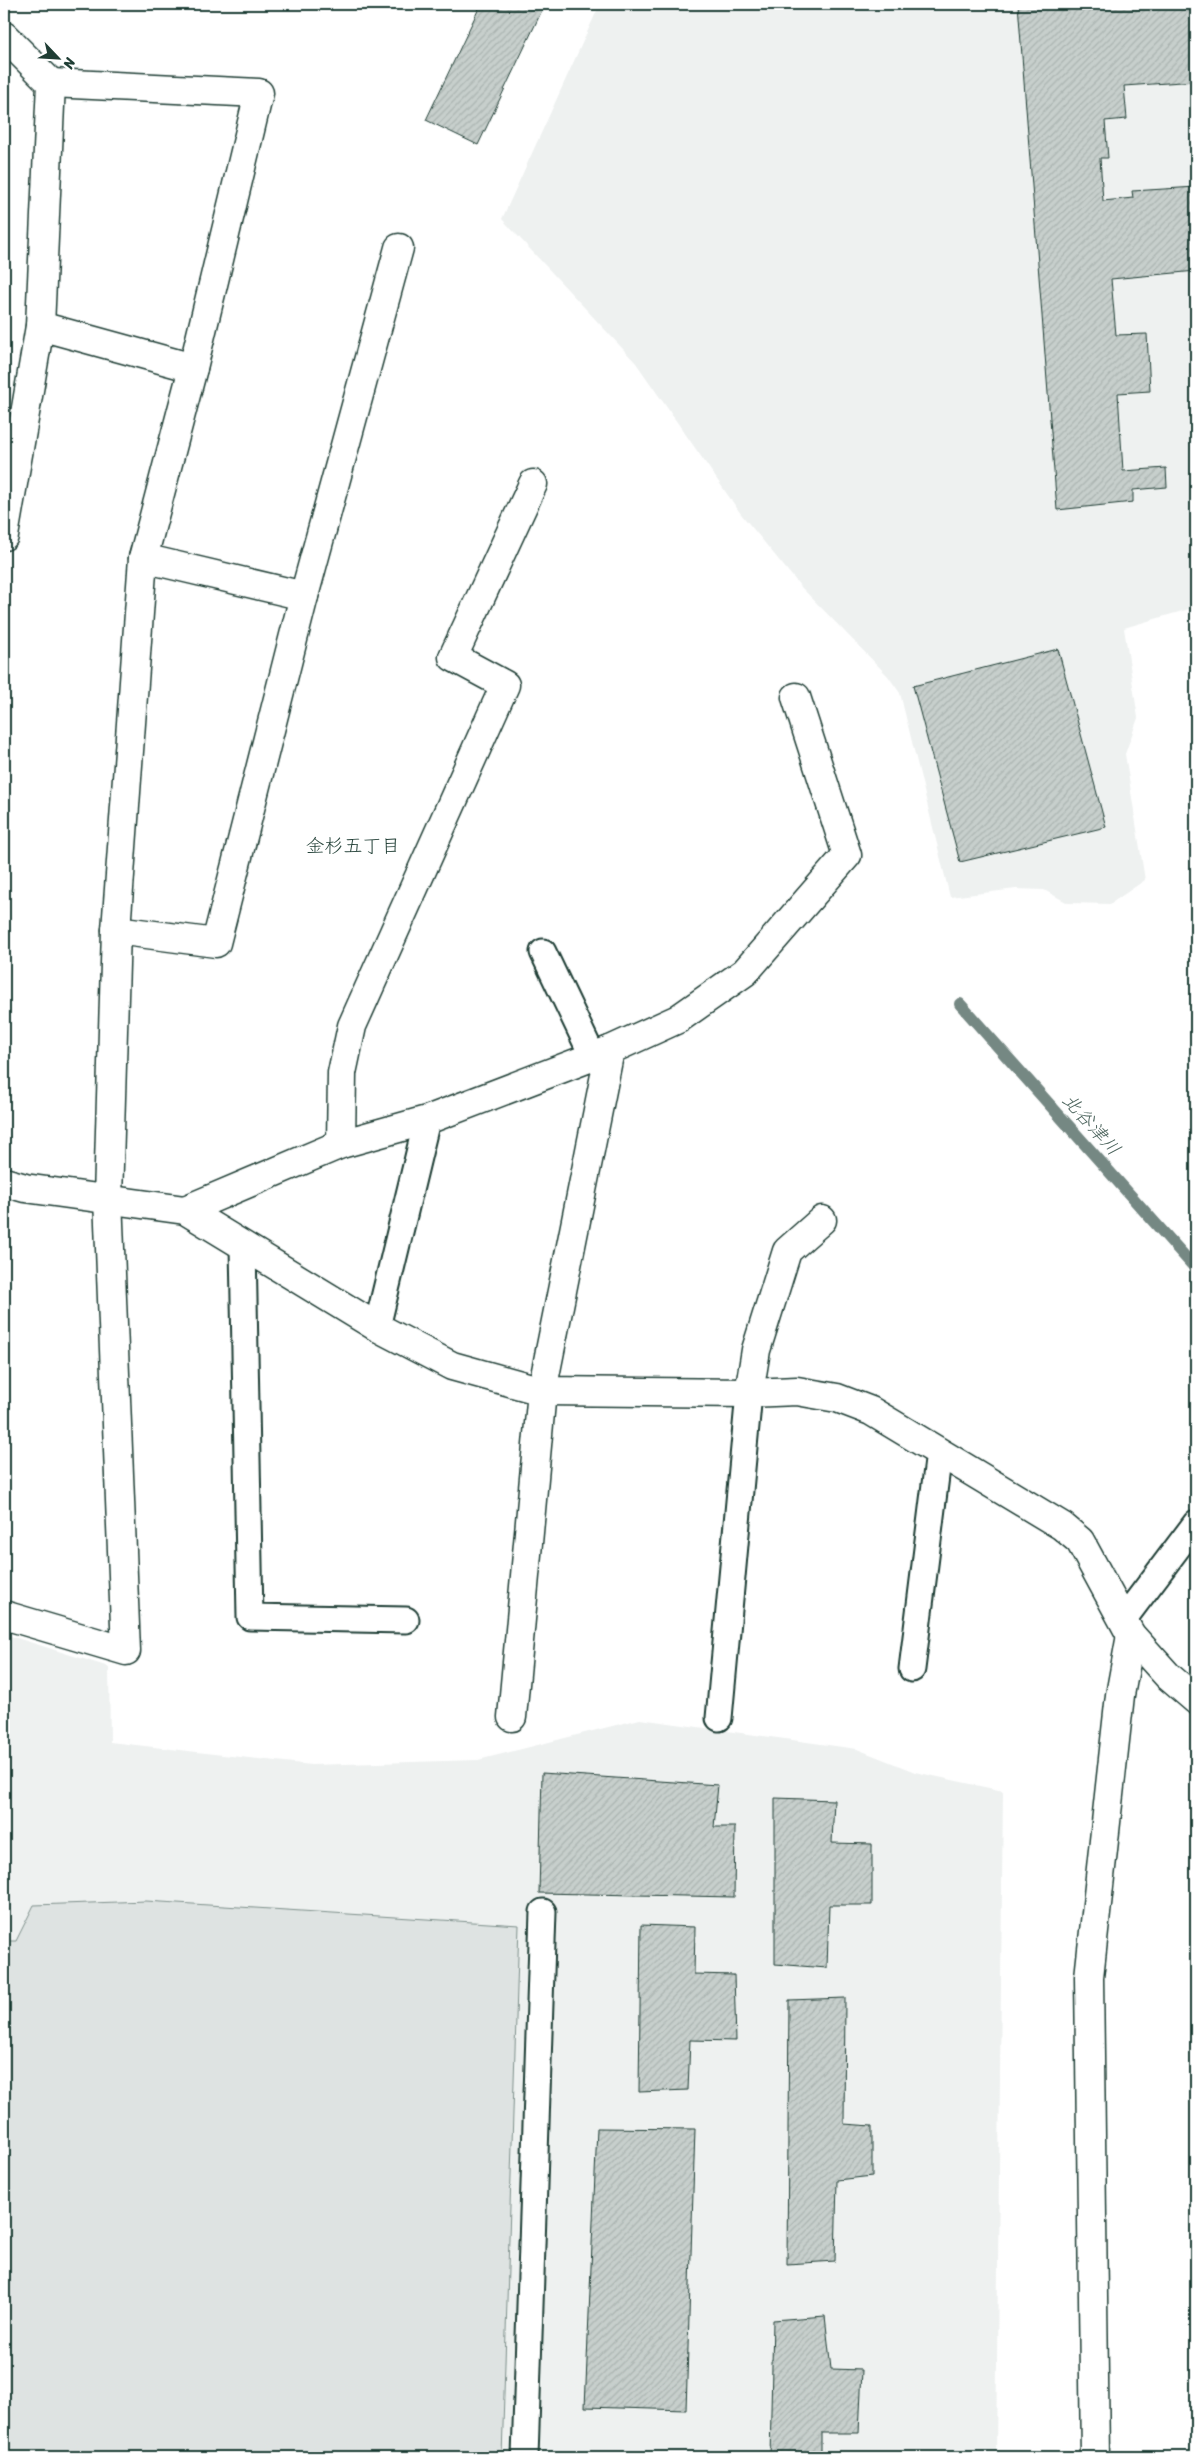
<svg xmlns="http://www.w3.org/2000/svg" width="1200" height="2461" font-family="Sriracha,'Klee One',sans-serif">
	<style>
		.built { fill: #eef1f0 }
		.pitch { fill: #dee3e2; stroke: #7e908b }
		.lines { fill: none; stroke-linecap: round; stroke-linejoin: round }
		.stream { stroke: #758883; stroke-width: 12 }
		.building { fill: url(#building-hatch); stroke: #1f3d34 }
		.service-casing { stroke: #1f3d34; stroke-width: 29 }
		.minor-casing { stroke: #1f3d34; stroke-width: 31 }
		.service { stroke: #fff; stroke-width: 25 }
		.minor { stroke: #fff; stroke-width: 28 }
		.labels { text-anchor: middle; stroke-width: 5; stroke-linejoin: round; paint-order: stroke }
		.neighbourhood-label { font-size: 19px; fill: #1f3d34; stroke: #fff }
		.water-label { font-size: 19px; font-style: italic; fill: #4a625b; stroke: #fff }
	</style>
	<defs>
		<pattern id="building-hatch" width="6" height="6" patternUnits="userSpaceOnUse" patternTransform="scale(1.25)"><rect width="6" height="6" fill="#c7cfcc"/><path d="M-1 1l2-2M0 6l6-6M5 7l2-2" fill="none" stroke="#aab3b0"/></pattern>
	</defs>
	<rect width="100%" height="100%" fill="#fff"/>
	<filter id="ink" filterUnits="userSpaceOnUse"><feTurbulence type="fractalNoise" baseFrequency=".02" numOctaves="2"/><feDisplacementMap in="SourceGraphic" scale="10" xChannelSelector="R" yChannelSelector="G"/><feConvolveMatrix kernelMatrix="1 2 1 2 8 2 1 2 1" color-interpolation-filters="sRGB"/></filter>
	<g filter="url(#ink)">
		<g class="built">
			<polygon points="600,4 1196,4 1196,607 1124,628 1138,718 1125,754 1145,880 1110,904 1068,903 1044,890 1016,889 950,897 900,693 888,676 801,587 741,514 636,363 502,219"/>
			<polygon points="4,1634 109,1667 110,1742 311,1765 478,1760 640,1719 857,1749 915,1772 1003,1791 996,2457 4,2457"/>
		</g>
		<polygon class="pitch" points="146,1901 519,1925 502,2457 4,2457 4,1941 16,1941 34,1905"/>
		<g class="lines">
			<polyline class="stream" points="960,1004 1196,1269"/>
		</g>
		<g class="building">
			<polygon points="481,4 545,4 478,145 426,120"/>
			<polygon points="1018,4 1196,4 1196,81 1124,86 1127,119 1105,121 1108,158 1100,158 1103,201 1133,198 1132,191 1196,187 1196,271 1111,279 1116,335 1147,334 1150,391 1118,393 1123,471 1166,468 1167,487 1133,490 1133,502 1057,510"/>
			<polygon points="1058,649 1106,827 960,862 913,686"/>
			<polygon points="542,1773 718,1785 714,1827 735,1827 734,1897 539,1893"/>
			<polygon points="775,1798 834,1800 832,1843 872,1844 872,1905 829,1905 827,1968 775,1964"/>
			<polygon points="641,1925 695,1927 694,1974 734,1975 736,2041 690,2040 688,2090 639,2092"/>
			<polygon points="845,1998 844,2124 872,2126 872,2176 837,2180 835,2261 787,2264 789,2000"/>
			<polygon points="597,2128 695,2129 686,2410 585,2407"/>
			<polygon points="825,2316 831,2369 862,2370 859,2433 821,2433 821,2457 770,2457 773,2320"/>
		</g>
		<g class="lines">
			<g class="service-casing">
				<g id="service">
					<polyline points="543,952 593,1057"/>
					<polyline points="243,1246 250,1617 406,1620"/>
					<polyline points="377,1327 427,1120"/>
					<polyline points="1123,1620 1196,1523"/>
					<polyline points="912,1669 939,1452"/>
					<polyline points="719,1718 749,1393"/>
					<polyline points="525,2457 543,1912"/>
				</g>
			</g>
			<g class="minor-casing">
				<g id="minor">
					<polyline points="4,36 51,83 40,326 4,536"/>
					<polyline points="40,326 193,368"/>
					<polyline points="143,558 304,596"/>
					<polyline points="116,930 216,943 304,596 399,248"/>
					<polyline points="341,1144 342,1073 352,1026 505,685 453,657 533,484"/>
					<polyline points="4,1182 25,1188 185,1210 377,1327 452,1366 542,1391 749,1393 797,1391 837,1398 871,1411 1062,1526 1080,1541 1131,1635 1168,1676 1196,1700"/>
					<polyline points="185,1210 341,1144 427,1120 610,1050 678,1019 745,972 847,855 796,697"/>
					<polyline points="749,1393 756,1350 787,1251 822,1220"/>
					<polyline points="4,1615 126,1651 108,1198 116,930 143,558 193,368 259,93 51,83"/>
					<polyline points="512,1717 542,1391 610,1050"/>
					<polyline points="1095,2457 1089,1977 1120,1695 1131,1635"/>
				</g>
			</g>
			<use href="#service" class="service"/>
			<use href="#minor" class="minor"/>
		</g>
	</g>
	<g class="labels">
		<g class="neighbourhood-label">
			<text x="353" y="852">金杉五丁目</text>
		</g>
		<g class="water-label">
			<text transform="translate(1092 1124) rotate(48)" y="7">北谷津川</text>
		</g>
	</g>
	<rect width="1200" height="2461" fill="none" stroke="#fff" stroke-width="20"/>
	<rect x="10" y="10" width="1180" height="2441" fill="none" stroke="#1f3d34" stroke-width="2" filter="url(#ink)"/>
	<g transform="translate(58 58) rotate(115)" stroke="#ffffff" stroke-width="4" paint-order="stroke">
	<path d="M0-4L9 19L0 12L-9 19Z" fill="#1f3d34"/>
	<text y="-8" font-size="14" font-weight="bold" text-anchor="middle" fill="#1f3d34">N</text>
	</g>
</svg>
